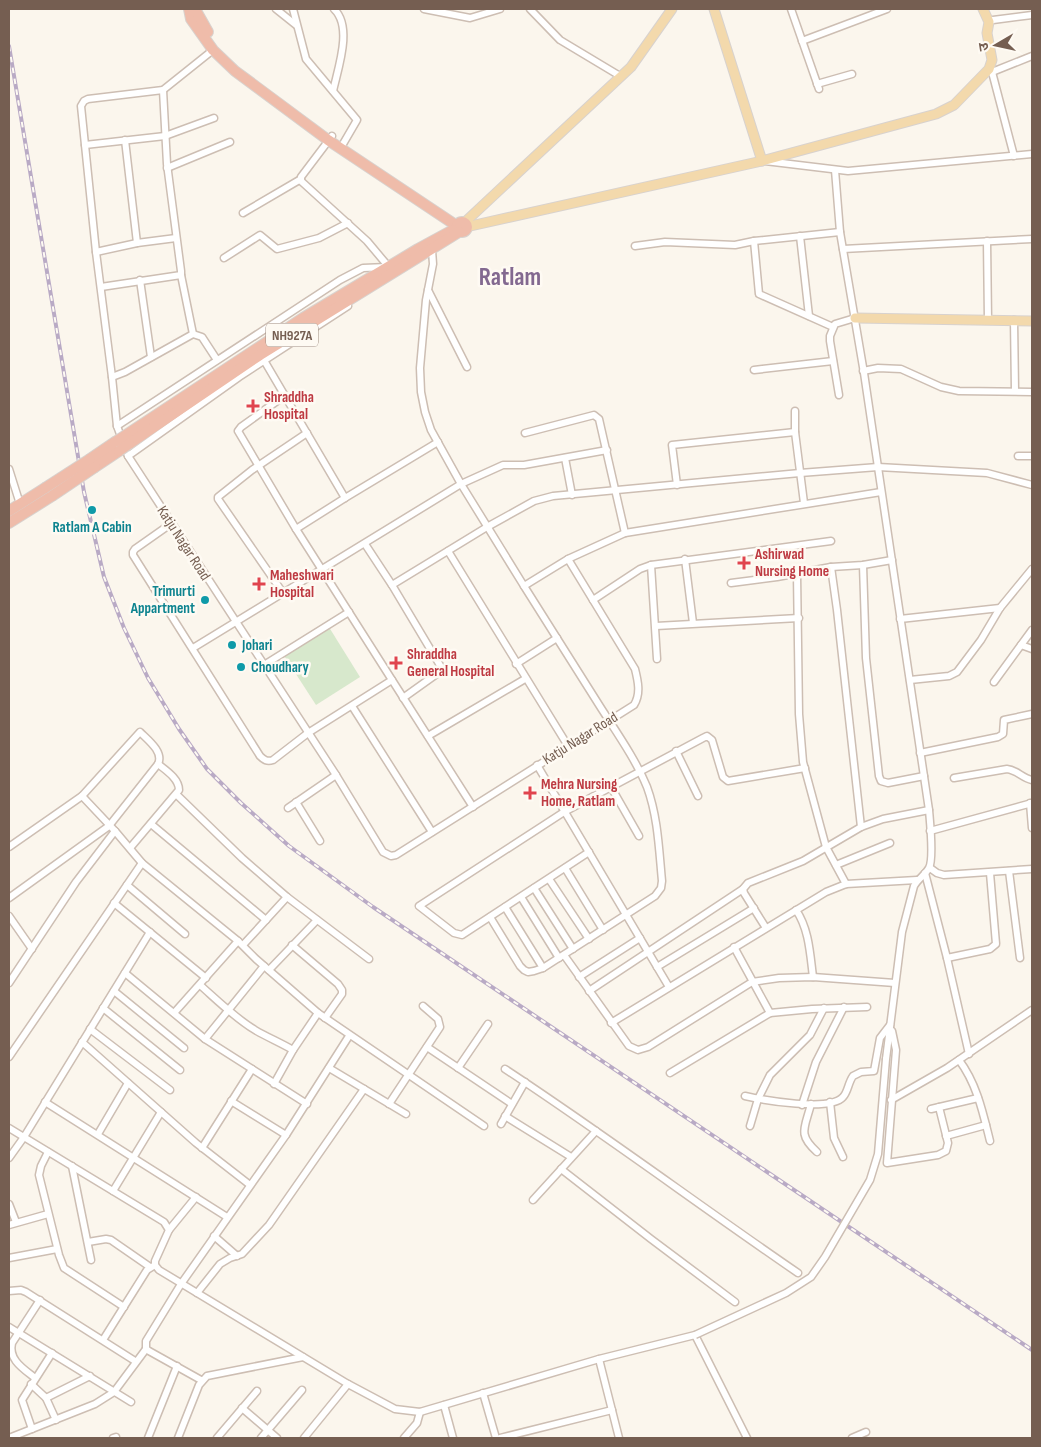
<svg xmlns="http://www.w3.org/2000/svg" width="1041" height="1447" font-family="'Sofia Sans Condensed','Noto Sans Devanagari',sans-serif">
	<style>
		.park { fill: #d7e8cc }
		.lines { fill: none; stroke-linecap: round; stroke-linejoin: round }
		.minor-casing { stroke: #cdbeb3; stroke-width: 9 }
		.major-casing { stroke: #d8d2ce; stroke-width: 11 }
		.highway-casing { stroke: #d8d2ce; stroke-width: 12 }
		.minor { stroke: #fff; stroke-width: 6 }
		.major { stroke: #f3d9ac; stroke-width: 9 }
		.highway { stroke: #efbcaa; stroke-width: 10 }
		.rail-casing { stroke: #b9aac5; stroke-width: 4 }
		.rail { stroke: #fefaf3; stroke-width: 2; stroke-dasharray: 5.5; stroke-linecap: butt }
		.minor-bridge-casing { stroke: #cdbeb3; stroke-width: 9; stroke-linecap: butt }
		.highway-bridge-casing { stroke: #d8d2ce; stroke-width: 12; stroke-linecap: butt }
		.minor-bridge { stroke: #fff; stroke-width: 6 }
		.highway-bridge { stroke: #efbcaa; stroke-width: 10 }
		.health-dot { fill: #e0444e; stroke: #fefaf3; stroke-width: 2 }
		.culture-dot { fill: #0f9aa8; stroke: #fefaf3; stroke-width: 2 }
		.labels { text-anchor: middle; stroke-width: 5; stroke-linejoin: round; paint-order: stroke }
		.shield { fill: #fefaf3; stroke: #9e8d82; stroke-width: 1 }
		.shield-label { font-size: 14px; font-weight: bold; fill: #755e51 }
		.health-label { font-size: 15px; font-weight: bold; fill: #be3a42; stroke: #fefaf3; text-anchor: start }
		.culture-label { font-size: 15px; font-weight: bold; fill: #0d838f; stroke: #fefaf3; text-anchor: start }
		.street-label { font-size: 15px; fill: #755e51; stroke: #fefaf3 }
		.town-label { font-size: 25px; font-weight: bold; fill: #836990; stroke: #fefaf3 }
	</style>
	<rect width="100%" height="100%" fill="#fbf6ed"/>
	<polygon class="park" points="327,624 360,677 316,705 283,654"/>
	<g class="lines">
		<g class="minor-casing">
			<g id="minor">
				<polyline points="276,9 296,25"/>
				<polyline points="293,9 306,59 357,120 343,144"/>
				<polyline points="424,9 470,18 500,9"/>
				<polyline points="530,9 560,40 620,76"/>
				<polyline points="791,9 819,89"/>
				<polyline points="989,22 993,20 1032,15"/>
				<polyline points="802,41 887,9"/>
				<path d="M213 50 163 90 88 99 84 101 81 106 96 252 112 377 117 426 128 456 336 775 383 852 391 856 396 855 634 705C641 694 638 681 635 669L568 559 524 586 461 484 431 430 425 412 421 392 420 368 426 300 433 264 432 250"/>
				<polyline points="989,69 992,72 1014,156"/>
				<polyline points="992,72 1032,56"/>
				<polyline points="817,84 852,74"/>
				<path d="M333 91C338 68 353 27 334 9"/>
				<polyline points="332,136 301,177 301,181 367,241 388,266"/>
				<polyline points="125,140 137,243"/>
				<polyline points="85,145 165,136 214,118"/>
				<polyline points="765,161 848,171 1032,154"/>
				<polyline points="167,168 230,142"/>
				<path d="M835 170 840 232 864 373 929 810C930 822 934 859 929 868 925 875 918 879 914 886L902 932 886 1059"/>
				<polyline points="243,213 301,179"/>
				<polyline points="800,236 809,316"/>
				<polyline points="754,241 759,294 833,327"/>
				<polyline points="987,241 988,320"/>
				<polyline points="635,246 665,242 735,245 754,241 840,232"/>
				<polyline points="843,249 1032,239"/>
				<polyline points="96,252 137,243 176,238"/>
				<polyline points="224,258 260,235 277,249 319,238 348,223"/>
				<polyline points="181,275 193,334"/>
				<polyline points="140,280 151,357"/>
				<polyline points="101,287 181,275 181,271 167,164 163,90"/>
				<polyline points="428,290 467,367"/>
				<polyline points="1014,320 1015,391"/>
				<polyline points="265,362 345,498 438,442"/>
				<polyline points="754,370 833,361"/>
				<polyline points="863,371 878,368 901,369 941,387 959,391 1032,392"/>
				<polyline points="112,377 125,372 193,334 202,337 217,360"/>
				<polyline points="839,395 830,341 830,336 835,324 855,318"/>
				<polyline points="284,396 241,427 238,431 296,529"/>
				<polyline points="795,411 795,432 804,503"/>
				<polyline points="117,426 340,280 363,268 387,267"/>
				<polyline points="525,433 594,415 599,419 625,533"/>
				<polyline points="128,456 239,377 348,306"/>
				<polyline points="1018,456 1032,456"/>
				<polyline points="565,458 572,495"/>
				<polyline points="9,469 20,504"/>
				<polyline points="677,485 672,445 795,432"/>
				<path d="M172 523 135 549 133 552V555L260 756C264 760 267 762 273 760L308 733 392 680 296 529 345 498"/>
				<polyline points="365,544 392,585 441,667 441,670 438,673 403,698"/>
				<polyline points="448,551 568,746"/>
				<polyline points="568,559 625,533 881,492"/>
				<polyline points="685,559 693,623"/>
				<polyline points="651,565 657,659"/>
				<polyline points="863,565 866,658 879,776 881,781 888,783 924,776"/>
				<polyline points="831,567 837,610 861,827"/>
				<polyline points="797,574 799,714 803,762 826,847 846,884"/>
				<polyline points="731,583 777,577 831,567 863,565 892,560"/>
				<polyline points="392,585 487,527 534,501 553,496 800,473 878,467 987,473 1032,485"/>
				<polyline points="283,593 218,499 218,497 252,470 307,433"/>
				<polyline points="593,600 640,569 651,565 831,541"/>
				<polyline points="900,619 1000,608"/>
				<polyline points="656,626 799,618"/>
				<polyline points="1021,645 1032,649"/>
				<polyline points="193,648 461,484 503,465 524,465 607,450"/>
				<polyline points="516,664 557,638"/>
				<polyline points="264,665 349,612"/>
				<polyline points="392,680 473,807"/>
				<polyline points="910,680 949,676 957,672 981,640 1000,608 1032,569"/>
				<polyline points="994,682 1032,630"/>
				<polyline points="352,706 432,832"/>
				<polyline points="428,736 525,679"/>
				<polyline points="676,751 698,796"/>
				<polyline points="920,753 998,737 1003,734 1004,720 1032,714"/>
				<polyline points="537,765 669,987"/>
				<path d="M954 778 1007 769C1017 770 1022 778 1032 780"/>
				<polyline points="611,787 639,836"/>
				<polyline points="177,795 242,858 287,897 369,959"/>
				<polyline points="82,796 115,831 142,863 238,941 256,959 318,1013 484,1126"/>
				<polyline points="296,802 320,841"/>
				<polyline points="1030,803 1032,828"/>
				<polyline points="288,808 336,775"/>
				<polyline points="151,824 266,920"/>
				<polyline points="930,831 1032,803"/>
				<path d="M9 847 82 796 140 732C148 740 164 752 158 764L109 826 9 898"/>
				<path d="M130 848 179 790C179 779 167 771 158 764"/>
				<polyline points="589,852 462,935 454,933 419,906 564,812 703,738 707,736 712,740 723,777 728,781 805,768"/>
				<polyline points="836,865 890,843"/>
				<polyline points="565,868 603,930"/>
				<polyline points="930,868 937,873 944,875 1032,869"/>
				<polyline points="1009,871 1020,958"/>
				<polyline points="925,873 947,958 969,1054"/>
				<polyline points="549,879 589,939"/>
				<polyline points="127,885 185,934"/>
				<polyline points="534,888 573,949"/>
				<polyline points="521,897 559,958"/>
				<polyline points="114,903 206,978"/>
				<polyline points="505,907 543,968"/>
				<path d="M796 910C809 929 810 953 813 977"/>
				<polyline points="9,916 32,949"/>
				<path d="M490 917 520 966 524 970 528 972 534 971 543 968 655 896 661 888 662 881C659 850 658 817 647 787 636 760 617 733 601 708 576 668 550 627 524 586"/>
				<polyline points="766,928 744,893 743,889 748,883 803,861 861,827 883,819 929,810"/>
				<polyline points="243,945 287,897"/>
				<polyline points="292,945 338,984 342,990 342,994 325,1018"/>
				<polyline points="734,947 770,1013"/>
				<polyline points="564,955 629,1046 638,1050 648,1047 752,982 779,978 813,977 895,983"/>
				<polyline points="947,958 990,949 996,944 990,873"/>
				<polyline points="657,967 754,908"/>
				<polyline points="269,970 317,920"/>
				<polyline points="125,973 205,1039 307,1104"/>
				<polyline points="579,977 640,938"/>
				<polyline points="9,983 76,882 115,831"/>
				<path d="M200 985C218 1001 235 1018 255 1030 267 1037 281 1043 293 1050"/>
				<polyline points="114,991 184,1048"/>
				<polyline points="589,991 743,889"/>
				<polyline points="103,1008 180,1070"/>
				<polyline points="174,1013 238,941"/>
				<polyline points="611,1023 826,892 846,884 917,880"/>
				<polyline points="90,1029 170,1090"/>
				<polyline points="892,1031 896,1050 887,1163 938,1155 946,1151 948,1143 939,1107"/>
				<polyline points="205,1039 264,966"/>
				<polyline points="82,1042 196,1143 250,1185"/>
				<polyline points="427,1047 512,1104"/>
				<polyline points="9,1057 142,863"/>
				<path d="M959 1060C977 1084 983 1113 990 1141"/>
				<polyline points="329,1068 406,1114"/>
				<polyline points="458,1068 488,1024"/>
				<path d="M505 1069C604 1134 700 1206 798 1273"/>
				<polyline points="670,1073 770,1013 812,1009 867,1007"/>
				<polyline points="274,1084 293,1050 318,1013"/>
				<path d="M745 1096C763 1100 830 1112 843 1097 848 1092 848 1083 853 1076L861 1072 874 1071 880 1038 890 1025"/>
				<polyline points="891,1100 947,1068 1032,1010"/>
				<polyline points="231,1101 286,1135"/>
				<polyline points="45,1102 227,1217"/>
				<polyline points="830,1102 834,1138 843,1157"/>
				<polyline points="389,1104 440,1027 438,1019 423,1006"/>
				<path d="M811 1104C805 1128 797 1134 817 1152"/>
				<polyline points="802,1105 816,1062 844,1007"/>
				<polyline points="931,1109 978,1098"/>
				<polyline points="505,1116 571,1157"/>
				<polyline points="501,1124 525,1082"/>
				<polyline points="750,1126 758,1099 770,1075 810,1035 824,1008"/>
				<polyline points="9,1128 164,1222 169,1230 155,1261 155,1265 159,1270 348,1384 395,1409 420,1412 599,1359 695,1335 747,1438"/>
				<polyline points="98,1134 128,1083"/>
				<polyline points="946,1136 986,1125"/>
				<polyline points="202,1148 252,1069"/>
				<polyline points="48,1152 41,1166 39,1175 59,1255 64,1268 124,1307"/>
				<polyline points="9,1158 24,1137 150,932"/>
				<polyline points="72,1166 91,1260"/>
				<polyline points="561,1169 651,1239 735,1302"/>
				<polyline points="113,1191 161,1112"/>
				<polyline points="533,1200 596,1131"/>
				<polyline points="9,1204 16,1222"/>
				<polyline points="9,1225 48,1214"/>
				<polyline points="169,1230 196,1197"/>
				<polyline points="214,1236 237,1256"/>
				<polyline points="88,1242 106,1239 111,1240 150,1267"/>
				<polyline points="9,1258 57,1249"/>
				<polyline points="9,1291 21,1290 26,1292 135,1361"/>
				<polyline points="197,1293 220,1264 230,1258 242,1254 269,1225 364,1089"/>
				<polyline points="9,1327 131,1402"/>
				<polyline points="103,1340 147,1270 155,1265"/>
				<polyline points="599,1359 619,1438"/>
				<path d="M35 1378C24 1369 8 1360 12 1343L40 1300"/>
				<polyline points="201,1380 149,1351 146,1349 146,1341 181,1284 286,1135 349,1036"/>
				<polyline points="31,1384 46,1398 56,1420"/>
				<polyline points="483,1393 496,1438"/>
				<polyline points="46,1398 90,1376"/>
				<polyline points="444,1405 453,1438"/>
				<polyline points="242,1408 277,1438"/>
				<polyline points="32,1429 22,1400 52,1353"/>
				<polyline points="9,1438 95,1404 114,1392 146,1349"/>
				<polyline points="113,1438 116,1437"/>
				<polyline points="148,1438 177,1366"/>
				<polyline points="178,1438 199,1385 207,1376 303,1357"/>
				<polyline points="217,1438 257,1391"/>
				<polyline points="261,1438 302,1390"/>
				<polyline points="304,1438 348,1384"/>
				<polyline points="404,1438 417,1423 420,1412"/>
				<polyline points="500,1438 612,1410"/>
				<polyline points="852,1438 866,1432"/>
			</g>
		</g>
		<g class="major-casing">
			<g id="major">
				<polyline points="714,9 762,161"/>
				<polyline points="464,223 631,67 672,9"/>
				<polyline points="466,227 762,161 936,114 954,105 989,69 992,60 987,33 989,22 983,9"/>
				<polyline points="855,318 1032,321"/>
			</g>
		</g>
		<g class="highway-casing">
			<g id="highway">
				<polyline points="189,9 191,19 213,50 235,71 328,140 457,226"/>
				<polyline points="195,9 208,32"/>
				<circle cx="462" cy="227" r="5"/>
				<polyline points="126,435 303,318 418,249 453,230"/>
				<polyline points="129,444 260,355 459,232"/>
				<polyline points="90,459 115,442"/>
				<polyline points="95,467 119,451"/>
				<polyline points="9,511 45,488"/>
				<polyline points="9,523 52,496"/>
			</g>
		</g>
		<use href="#minor" class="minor"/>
		<use href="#major" class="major"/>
		<use href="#highway" class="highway"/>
		<g class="rail-casing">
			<polyline id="rail" points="9,46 84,492 104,577 124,628 148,678 179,729 207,769 241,803 289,846 373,907 1032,1350"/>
		</g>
		<use href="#rail" class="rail"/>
		<g class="minor-bridge-casing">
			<polyline id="minor-bridge" points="695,1335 786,1293 811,1277 825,1257 870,1180 878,1154 886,1059"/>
		</g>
		<g class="highway-bridge-casing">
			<g id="highway-bridge">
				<polyline points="115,442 126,435"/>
				<polyline points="119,451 129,444"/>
				<polyline points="45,488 90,459"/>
				<polyline points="52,496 95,467"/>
			</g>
		</g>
		<use href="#minor-bridge" class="minor-bridge"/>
		<use href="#highway-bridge" class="highway-bridge"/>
	</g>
	<g class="health-dot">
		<path d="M250.5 398.5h5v5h5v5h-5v5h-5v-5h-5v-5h5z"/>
		<path d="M741.5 555.5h5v5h5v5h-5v5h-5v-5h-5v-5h5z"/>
		<path d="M256.5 576.5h5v5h5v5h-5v5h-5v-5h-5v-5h5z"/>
		<path d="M393.5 655.5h5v5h5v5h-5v5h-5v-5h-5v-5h5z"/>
		<path d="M527.5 785.5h5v5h5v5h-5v5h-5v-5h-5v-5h5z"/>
	</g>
	<g class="culture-dot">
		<circle cx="92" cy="510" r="5"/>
		<circle cx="205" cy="600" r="5"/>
		<circle cx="232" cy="645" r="5"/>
		<circle cx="241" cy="667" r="5"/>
	</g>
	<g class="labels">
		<rect class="shield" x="266" y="323.5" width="52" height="23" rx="4"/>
		<g class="shield-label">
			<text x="292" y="340">NH927A</text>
		</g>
		<g class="health-label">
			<text x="264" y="402">Shraddha<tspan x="264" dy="17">Hospital</tspan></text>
			<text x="755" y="559">Ashirwad<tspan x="755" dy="17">Nursing Home</tspan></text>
			<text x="270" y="580">Maheshwari<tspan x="270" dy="17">Hospital</tspan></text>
			<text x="407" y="659">Shraddha<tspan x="407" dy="17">General Hospital</tspan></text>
			<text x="541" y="789">Mehra Nursing<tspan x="541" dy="17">Home, Ratlam</tspan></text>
		</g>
		<g class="culture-label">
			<text x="92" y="532" text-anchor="middle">Ratlam A Cabin</text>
			<text x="195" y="596" text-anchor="end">Trimurti<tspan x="195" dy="17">Appartment</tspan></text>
			<text x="242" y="650">Johari</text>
			<text x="251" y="672">Choudhary</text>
		</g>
		<g class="street-label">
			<text transform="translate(184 543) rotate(57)" y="5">Katju Nagar Road</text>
			<text transform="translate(580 738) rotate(-32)" y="5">Katju Nagar Road</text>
		</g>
		<g class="town-label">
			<text x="510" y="285">Ratlam</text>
		</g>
	</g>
	<rect width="1041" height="1447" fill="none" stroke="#755e51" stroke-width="20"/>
	<g transform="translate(996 45) rotate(261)" stroke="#fefaf3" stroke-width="4" paint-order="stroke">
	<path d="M0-4L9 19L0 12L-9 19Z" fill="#755e51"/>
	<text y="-8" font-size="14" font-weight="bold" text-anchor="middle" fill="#755e51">उ</text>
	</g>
</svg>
